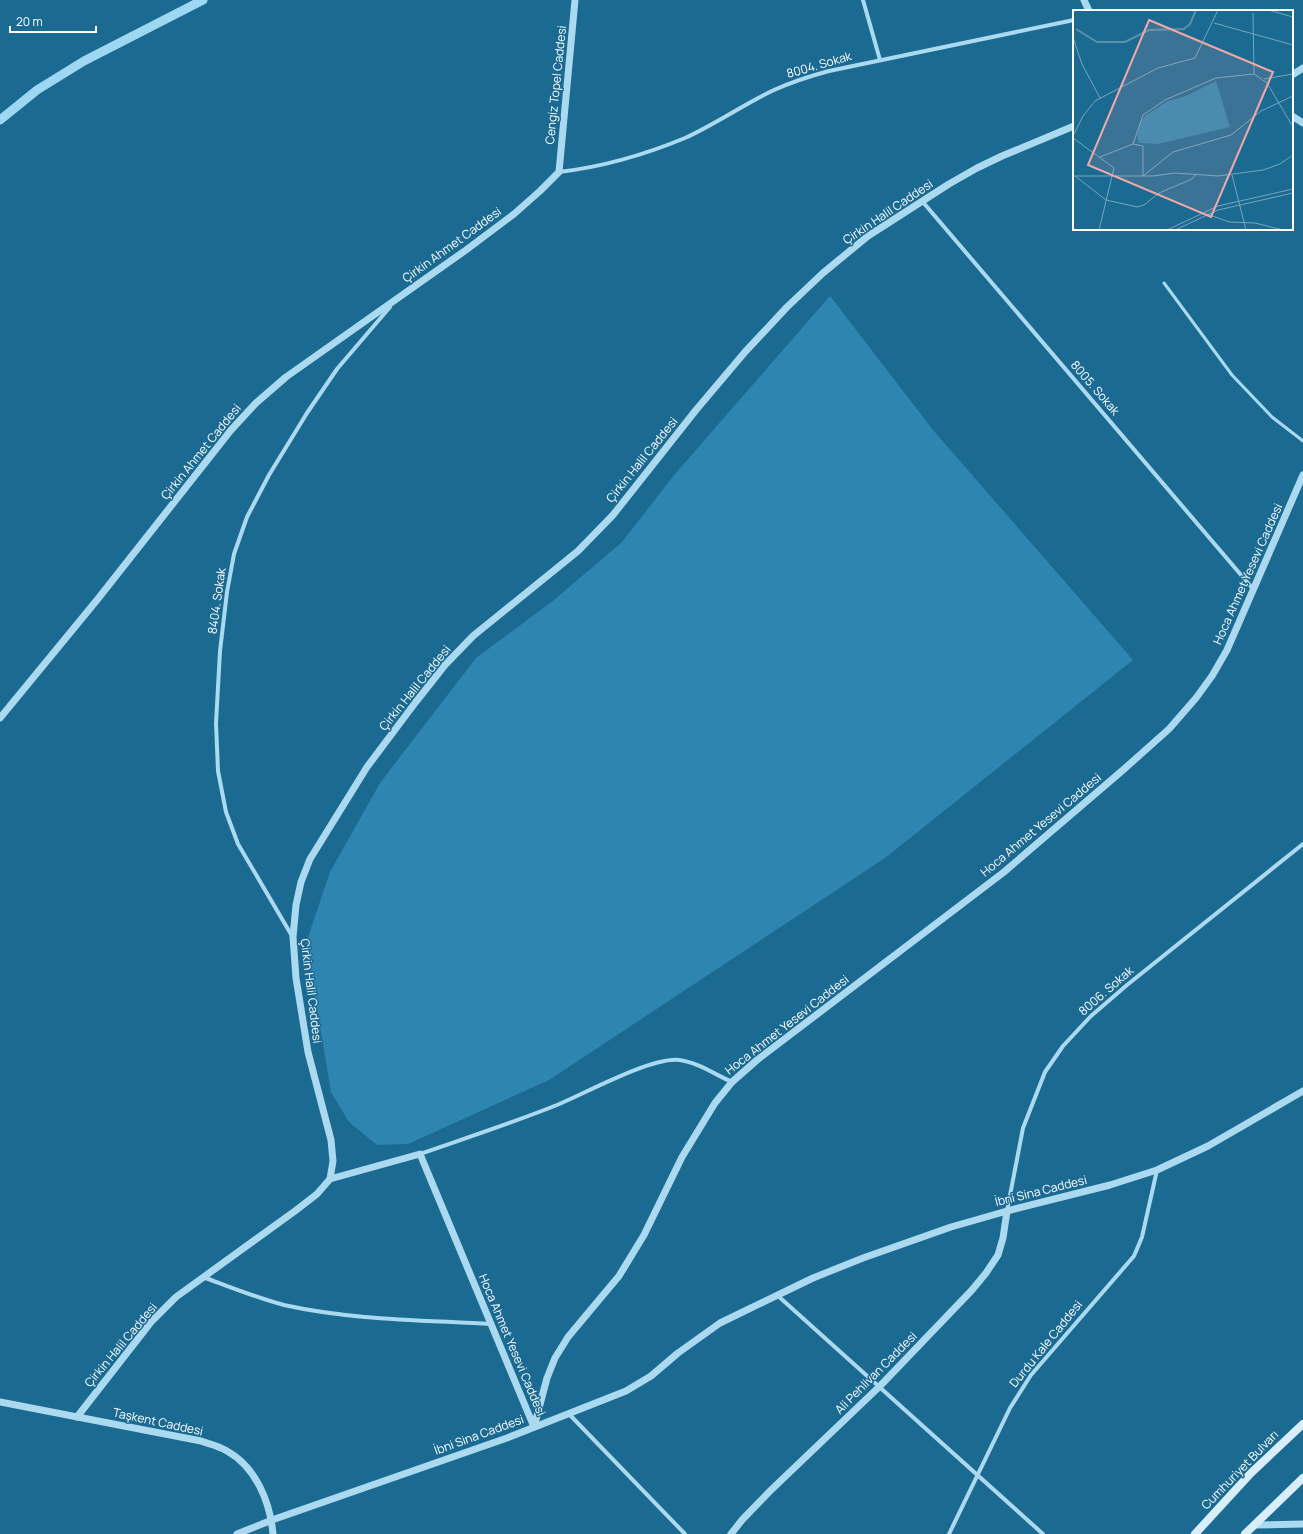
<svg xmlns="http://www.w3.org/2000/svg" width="1303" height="1534" font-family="Manrope,sans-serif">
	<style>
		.green { fill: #2e86b0 }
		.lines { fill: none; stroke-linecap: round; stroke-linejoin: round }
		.stream { stroke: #9ed7f1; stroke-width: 9 }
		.service { stroke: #abd9ef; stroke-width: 3 }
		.minor { stroke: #abd9ef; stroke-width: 4 }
		.tertiary { stroke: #abd9ef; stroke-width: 7 }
		.secondary { stroke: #d8effa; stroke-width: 8 }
		.labels { text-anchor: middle; stroke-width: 3; stroke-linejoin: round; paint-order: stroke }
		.street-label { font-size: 12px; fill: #fff; stroke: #1b6a92 }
		.inset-river { fill: none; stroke: #5b90aa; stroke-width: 2 }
		.inset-road { fill: none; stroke: #76a6be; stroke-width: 1 }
		.view { fill: #efa9a9; fill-opacity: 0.15; stroke: #efa9a9; stroke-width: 2 }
		.inset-edge { fill: none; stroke: #fff; stroke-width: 2 }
	</style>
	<rect width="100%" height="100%" fill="#1b6a92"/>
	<polygon class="green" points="830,296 933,430 1133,660 885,858 549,1080 408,1144 377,1145 349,1122 331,1092 306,943 330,872 380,783 476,658 554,600 622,542 675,474"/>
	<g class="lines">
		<polyline class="stream" points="0,120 37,90 84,61 203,0"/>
		<polyline class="service" points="1164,283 1232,375 1272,417 1303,441"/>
		<g class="minor">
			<polyline points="863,0 880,60"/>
			<path d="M559 172C602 167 644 155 685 138 716 124 744 104 774 90 792 82 810 76 829 71L1074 20"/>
			<polyline points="922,201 1253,589"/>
			<polyline points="292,936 238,844 226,812 218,771 216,723 220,651 227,592 234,554 247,517 269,475 307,413 337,369 390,307"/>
			<path d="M420 1154C466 1138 512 1123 557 1105 586 1093 651 1057 679 1060 697 1062 716 1075 732 1082"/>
			<polyline points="1007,1211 1023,1128 1045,1072 1063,1046 1091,1016 1127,985 1303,844"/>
			<path d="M203 1277C230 1287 257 1298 284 1305 351 1320 422 1320 491 1324"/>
			<polyline points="777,1295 1043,1534"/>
			<polyline points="568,1413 685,1534"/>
			<polyline points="949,1534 1010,1408 1031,1375 1134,1256 1142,1237 1157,1170"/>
		</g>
		<g class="tertiary">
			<polyline points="1084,0 1089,11"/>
			<polyline points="1292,75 1303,68"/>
			<polyline points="1292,116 1303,123"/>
			<polyline points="0,718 97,600 231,430 256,403 286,377 466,250 514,214 540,191 559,172 575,0"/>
			<polyline points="330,1179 420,1154 534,1427 547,1378 555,1358 568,1337 619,1276 644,1235 682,1157 715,1103 732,1082 757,1060 1004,872 1123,770 1169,729 1196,698 1212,676 1227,650 1303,475"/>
			<path d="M0 1402 201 1441C209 1444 219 1446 227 1451 256 1467 270 1502 273 1534"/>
			<polyline points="77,1417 151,1322 176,1297 295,1211 317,1194 330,1179 333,1161 331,1140 308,1052 296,978 293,937 296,905 301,882 310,859 367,767 415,703 445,665 473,636 578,551 613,515 696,410 745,352 787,307 823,273 868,236 949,184 977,168 1002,156 1074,126"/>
			<polyline points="1254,1525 1303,1524"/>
			<polyline points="237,1534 272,1520 507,1438 626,1391 651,1376 678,1353 720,1323 813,1278 863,1258 951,1227 1007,1211 1110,1185 1157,1170 1208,1146 1303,1091"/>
			<polyline points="731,1534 742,1520 770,1491 880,1386 972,1290 986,1273 998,1255 1003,1238 1007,1211"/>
		</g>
		<g class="secondary">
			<polyline points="1195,1534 1251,1473 1303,1424"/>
			<polyline points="1245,1534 1303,1478"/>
		</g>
	</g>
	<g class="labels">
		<g class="street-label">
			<text transform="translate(819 65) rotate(-16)" y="4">8004. Sokak</text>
			<text transform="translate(556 85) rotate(-84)" y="4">Cengiz Topel Caddesi</text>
			<text transform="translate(888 212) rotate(-34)" y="4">Çirkin Halil Caddesi</text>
			<text transform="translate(452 245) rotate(-36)" y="4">Çirkin Ahmet Caddesi</text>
			<text transform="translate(1095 388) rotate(49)" y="4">8005. Sokak</text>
			<text transform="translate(201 452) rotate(-51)" y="4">Çirkin Ahmet Caddesi</text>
			<text transform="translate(642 460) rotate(-51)" y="4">Çirkin Halil Caddesi</text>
			<text transform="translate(1248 574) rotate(-66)" y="4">Hoca Ahmet Yesevi Caddesi</text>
			<text transform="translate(217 601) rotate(-82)" y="4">8404. Sokak</text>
			<text transform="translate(415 688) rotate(-51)" y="4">Çirkin Halil Caddesi</text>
			<text transform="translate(1041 825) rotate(-40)" y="4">Hoca Ahmet Yesevi Caddesi</text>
			<text transform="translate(311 991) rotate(83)" y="4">Çirkin Halil Caddesi</text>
			<text transform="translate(1106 991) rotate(-41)" y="4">8006. Sokak</text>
			<text transform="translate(787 1025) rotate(-38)" y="4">Hoca Ahmet Yesevi Caddesi</text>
			<text transform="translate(1041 1191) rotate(-14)" y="4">İbni Sina Caddesi</text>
			<text transform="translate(1046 1344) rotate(-51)" y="4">Durdu Kale Caddesi</text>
			<text transform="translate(121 1345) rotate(-50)" y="4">Çirkin Halil Caddesi</text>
			<text transform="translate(512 1345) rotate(67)" y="4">Hoca Ahmet Yesevi Caddesi</text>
			<text transform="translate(876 1373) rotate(-45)" y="4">Ali Pehlivan Caddesi</text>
			<text transform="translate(158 1422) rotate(12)" y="4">Taşkent Caddesi</text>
			<text transform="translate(479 1435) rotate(-20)" y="4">İbni Sina Caddesi</text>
			<text transform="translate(1240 1470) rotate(-46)" y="4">Cumhuriyet Bulvarı</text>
		</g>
	</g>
	<g transform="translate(1073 10)">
		<rect width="220" height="220" fill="#1b6a92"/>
		<path d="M143 71 157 117 85 134 66 133 64 126 68 111 73 105 95 91 113 86Z" fill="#2e86b0"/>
		<path class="inset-river" d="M3 19 24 32H52L76 20 111 19 117 14 123 0"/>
		<path class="inset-road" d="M195 0 220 7M180 3 181 64M141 13 220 35M0 28 9 54 27 88M181 64 194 73 220 117M191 69 220 64M0 126 10 106 22 91 85 58 122 48 145 0M0 128 41 158 26 220M60 134 70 136V166L100 142 158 125 188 101 220 86M27 147 60 134 70 105 92 90 143 68 181 64M159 165 173 220M0 166H80L102 163 145 166 190 160 207 154 220 145M2 166 33 190 64 197 71 195 86 183 119 169 123 164M134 204 156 212 182 213 210 220M94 220 145 196 220 179M102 220 145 200 220 183"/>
		<path class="view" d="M76 10 200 62 138 207 15 155Z"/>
		<rect width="220" height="220" class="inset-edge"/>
	</g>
	<path d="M10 26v6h86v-6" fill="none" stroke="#ffffff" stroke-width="2"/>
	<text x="16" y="26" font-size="12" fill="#ffffff" stroke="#1b6a92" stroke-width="3" paint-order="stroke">20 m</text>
</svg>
